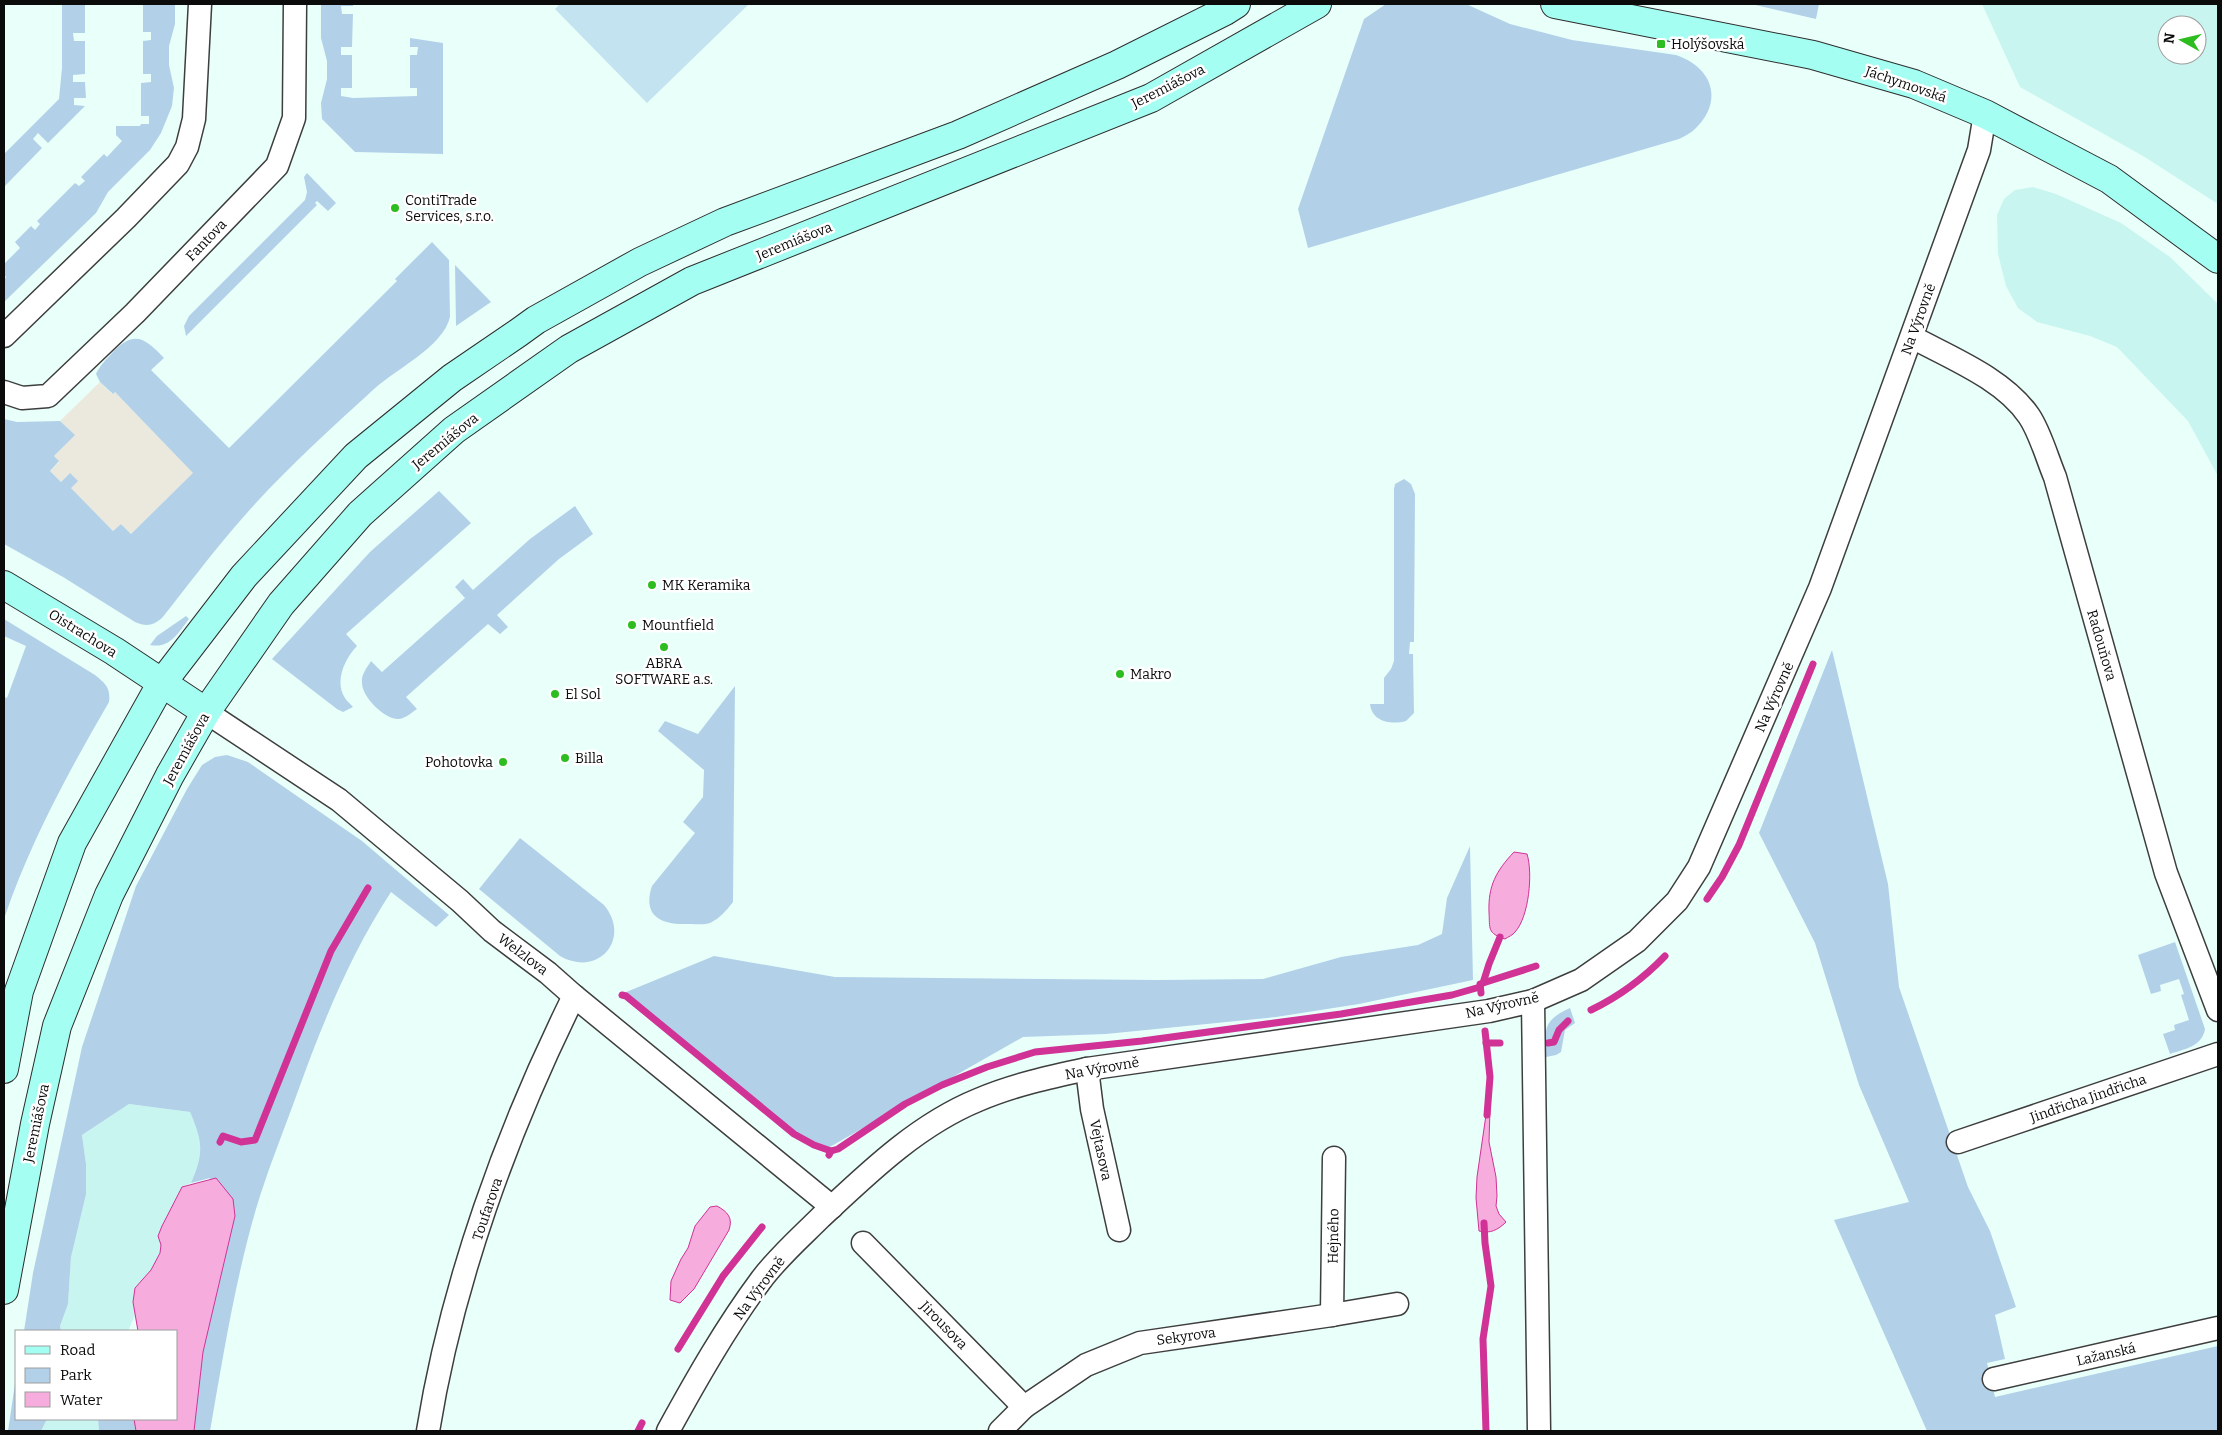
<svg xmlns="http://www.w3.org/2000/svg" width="2222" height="1435" font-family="Bitter,serif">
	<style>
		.industrial { fill: #ebe9de }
		.farmland { fill: #c9f5f0; fill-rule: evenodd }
		.green { fill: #b2d1e9 }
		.pitch { fill: #c4e3f0 }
		.water { fill: #f7acde; stroke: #d03296 }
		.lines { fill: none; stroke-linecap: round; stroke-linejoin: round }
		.stream { stroke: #d03296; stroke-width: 7 }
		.street-casing { stroke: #3e3e3e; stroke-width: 25 }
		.secondary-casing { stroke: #2d2d2d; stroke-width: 30 }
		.street { stroke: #fff; stroke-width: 22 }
		.secondary { stroke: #a4fff2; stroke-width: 28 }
		.poi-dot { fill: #2dbd21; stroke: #fff; stroke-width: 2 }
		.labels { text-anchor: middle; stroke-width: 5; stroke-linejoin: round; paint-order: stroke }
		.poi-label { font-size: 14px; fill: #0b0b0b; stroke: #fff; text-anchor: start }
		.street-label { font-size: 14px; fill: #0b0b0b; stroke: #fff }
	</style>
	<rect width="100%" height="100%" fill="#e9fffa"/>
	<polygon class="industrial" points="100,382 112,394 115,392 194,473 131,534 121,524 113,531 71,488 70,473 61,482 50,471 59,462 54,456 74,435 60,421"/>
	<g class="farmland">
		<path d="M1982 4H2218V204L2143 156 2020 87ZM2167 25H2197V55H2167Z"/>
		<polygon points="2033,187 2056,194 2121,223 2170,257 2218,304 2218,476 2188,421 2117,347 2090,336 2037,322 2018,308 2006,286 1998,254 1997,215 2004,199 2015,190"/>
		<polygon points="129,1104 190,1112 200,1134 202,1151 199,1165 191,1183 182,1187 158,1236 161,1245 160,1253 151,1270 135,1288 133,1302 135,1315 128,1331 61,1331 60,1326 68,1304 71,1257 86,1164 82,1135"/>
		<polygon points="47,1419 98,1419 99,1431 41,1431"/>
	</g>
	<g class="green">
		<polygon points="62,4 85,4 85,33 73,33 74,41 85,41 85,74 73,75 73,82 85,82 86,98 74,98 74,105 85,106 48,143 38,133 33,139 42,148 4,187 4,154 59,99 62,68"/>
		<polygon points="143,4 175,4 175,24 169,46 169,65 174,88 172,106 161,133 150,150 108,192 96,213 4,302 4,280 6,277 4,275 4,264 20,248 15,242 31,226 35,230 40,224 37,221 75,183 79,186 85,181 81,177 104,154 107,157 122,141 116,135 116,126 140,126 141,124 149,124 149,116 141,116 141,83 151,82 151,74 143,74 143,41 151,40 151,32 143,32"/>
		<polygon points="321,4 353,4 353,6 341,6 342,14 353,14 352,47 341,47 341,55 352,55 352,88 341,88 341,96 353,98 417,96 417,88 410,88 410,55 417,55 418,47 410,47 410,38 443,43 443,154 355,152 322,119 321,103 327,79 327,61 321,38"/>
		<path d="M1386 4H1466L1510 24 1572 40 1676 55C1712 67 1724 100 1696 128 1691 133 1685 136 1679 139L1308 248 1298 209 1364 19Z"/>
		<polygon points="1751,4 1819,4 1816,19"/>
		<polygon points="307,173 336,203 328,211 317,201 315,203 317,205 186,336 184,326 189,316 305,200 307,192 304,177"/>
		<path d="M432 242 449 260 450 317C443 347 396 369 374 389 325 434 276 478 233 529 208 558 186 588 162 618 153 626 146 627 135 622L63 577 4 544V419L17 422 60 421 75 435 54 456 59 461 50 471 61 482 70 473 78 481 71 488 113 531 121 524 131 534 193 473 115 392 113 394 100 382 96 374C100 365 106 360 113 352 134 330 145 338 164 358L151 370 229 448 397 281 395 279Z"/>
		<polygon points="455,265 491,302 456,326"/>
		<path d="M1404 479 1411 484 1415 494 1414 642H1410L1409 654H1413L1414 713 1406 721C1391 725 1372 722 1370 704H1384V678L1391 669 1394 661V489L1395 484Z"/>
		<path d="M439 491 471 523 346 634 357 646C345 658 334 682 345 698 347 702 350 703 353 707L343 712 337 709 272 659 370 552Z"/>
		<path d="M575 506 593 534 559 559 497 615 508 627 500 634 488 624 406 697 417 709C411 713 406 718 399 719 385 720 362 697 362 683 361 674 367 668 371 661L382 672 465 598 455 587 463 579 473 590 530 539Z"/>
		<path d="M186 616 189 619C178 633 170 649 150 645L157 636Z"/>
		<path d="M4 619 95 675C105 683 111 688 109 702 69 771 30 842 4 919V697L7 698 26 646 4 636Z"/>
		<polygon points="1832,650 1888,884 1899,987 1968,1187 1990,1231 2016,1307 1995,1315 2005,1359 1987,1363 1995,1397 2218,1346 2218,1431 1927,1431 1834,1220 1909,1202 1859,1085 1815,943 1759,833"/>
		<path d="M735 686 733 902C726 911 720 918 710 923 705 925 697 924 691 924 665 925 641 919 652 886L695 833 683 822 703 797 704 770 658 731 665 721 698 734Z"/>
		<path d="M227 755 248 762 362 841 449 915 436 927 391 892C351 953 323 1022 298 1091 284 1130 268 1169 256 1209 235 1281 223 1357 210 1431H194L203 1352 210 1178 191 1183C204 1153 203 1142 190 1112L129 1104 82 1135 86 1164V1194L71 1257 68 1304 60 1326 61 1331H24L33 1273 82 1047 136 886 187 789 202 765 215 757Z"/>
		<path d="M520 838 604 905C632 939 598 978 560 956L479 889Z"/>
		<polygon points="1470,846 1473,980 1359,1004 1276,1017 1106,1034 1023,1037 828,1148 778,1125 724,1073 619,995 714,956 835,977 1158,980 1263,979 1341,957 1418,945 1442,934 1447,898"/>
		<path d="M2175 942 2205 1029C2202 1047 2184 1049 2170 1054L2163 1034 2175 1030 2174 1025 2189 1020 2181 995 2184 994 2179 979 2160 985 2161 991 2151 994 2138 955Z"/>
		<path d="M1570 1008 1575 1023 1565 1030 1561 1052 1556 1055 1546 1057C1545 1029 1542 1021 1570 1008Z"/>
		<polygon points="16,1377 16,1419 47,1419 41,1431 8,1431"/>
		<polygon points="98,1419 134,1419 136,1431 99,1431"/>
	</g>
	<polygon class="pitch" points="560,4 749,4 647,103 555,9"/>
	<g class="water">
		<path d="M1514 852 1527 854C1533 873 1529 917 1515 932 1513 935 1508 937 1505 939 1487 933 1490 929 1489 912 1488 886 1496 871 1514 852Z"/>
		<path d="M1487 1108 1490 1109 1489 1142 1496 1177 1497 1196 1496 1206 1499 1214 1506 1222C1498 1230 1490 1234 1479 1231L1476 1198 1477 1177Z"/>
		<polygon points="216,1178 233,1199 235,1216 203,1352 194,1431 136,1431 134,1419 176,1419 176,1331 138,1331 133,1302 135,1288 151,1270 160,1253 161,1245 158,1236 162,1226 182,1187"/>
		<path d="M717 1206C728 1212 733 1218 729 1230L694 1289 680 1303 670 1300 671 1281 681 1259 688 1248 695 1226 710 1207Z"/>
	</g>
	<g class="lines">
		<g class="stream">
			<polyline points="1707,899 1722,877 1739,845 1813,664"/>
			<polyline points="1483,983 1536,966"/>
			<polyline points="1481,993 1480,984 1483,983 1489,964 1500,937"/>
			<polyline points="622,995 626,996 794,1134 814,1145 831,1151"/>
			<path d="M1591 1010C1620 996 1643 979 1665 956"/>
			<polyline points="1485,1031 1490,1077 1487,1115"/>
			<polyline points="1486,1043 1500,1043"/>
			<polyline points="1548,1043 1554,1042 1559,1030 1568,1021"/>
			<polyline points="220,1142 223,1136 241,1142 255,1140 331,951 368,888"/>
			<polyline points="829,1155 831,1151 838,1149 905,1104 942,1085 987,1067 1035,1052 1142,1041 1341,1014 1452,995 1480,987"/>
			<polyline points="1484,1223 1485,1243 1491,1286 1483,1339 1486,1431"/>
			<polyline points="678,1349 723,1276 762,1227"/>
			<polyline points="638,1431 642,1423"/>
		</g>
		<g class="street-casing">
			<g id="street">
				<polyline points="4,336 126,218 178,164 187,147 194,119 200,4"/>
				<path d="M1912 337C1951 358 2004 379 2029 416 2040 432 2047 458 2055 477L2166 873 2218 1010"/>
				<polyline points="4,392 22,398 48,396 135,313 277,166 294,118 295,4"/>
				<polyline points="206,712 339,800 460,901 492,931 548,973 574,996 832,1207"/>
				<polyline points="1533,1001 1539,1431"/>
				<polyline points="1087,1069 1092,1109 1119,1230"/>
				<polyline points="1958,1142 2218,1054"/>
				<polyline points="863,1243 1024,1407"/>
				<polyline points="1332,1315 1334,1158"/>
				<polyline points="1994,1379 2218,1328"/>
				<path d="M428 1431C452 1282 507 1131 574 996"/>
				<path d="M668 1431C696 1380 726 1327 761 1280 778 1257 801 1237 821 1217 868 1173 917 1125 978 1100 1013 1085 1050 1077 1087 1069L1489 1011 1533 1001 1581 980 1637 941 1677 901 1699 867 1820 588 1979 150 1985 114"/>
				<polyline points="1000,1431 1024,1407 1086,1365 1140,1343 1332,1315 1397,1304"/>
			</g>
		</g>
		<g class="secondary-casing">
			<g id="secondary">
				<polyline points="1555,4 1813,55 1914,84 1985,114 2109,179 2218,259"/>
				<polyline points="4,585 114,651 206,712"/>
				<polyline points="4,1069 19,991 72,843 161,684 244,576 356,456 452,378 518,333 536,320 640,262 725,222 958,135 1117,65 1225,11 1236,4"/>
				<polyline points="4,1290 35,1124 57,1026 109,895 170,775 206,712 281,604 360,514 454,430 569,349 692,281 1151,98 1317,4"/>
			</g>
		</g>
		<use href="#street" class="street"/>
		<use href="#secondary" class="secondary"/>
	</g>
	<g class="poi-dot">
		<rect x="1656" y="39" width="10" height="10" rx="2.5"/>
		<circle cx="395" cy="208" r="5"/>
		<circle cx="652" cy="585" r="5"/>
		<circle cx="632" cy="625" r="5"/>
		<circle cx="664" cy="647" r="5"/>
		<circle cx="1120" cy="674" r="5"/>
		<circle cx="555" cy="694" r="5"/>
		<circle cx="565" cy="758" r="5"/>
		<circle cx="503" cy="762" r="5"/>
	</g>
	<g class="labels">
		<g class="poi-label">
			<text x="1671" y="49">Holýšovská</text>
			<text x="405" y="205">ContiTrade<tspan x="405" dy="16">Services, s.r.o.</tspan></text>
			<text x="662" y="590">MK Keramika</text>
			<text x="642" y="630">Mountfield</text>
			<text x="664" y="668" text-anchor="middle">ABRA<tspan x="664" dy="16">SOFTWARE a.s.</tspan></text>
			<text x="1130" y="679">Makro</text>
			<text x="565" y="699">El Sol</text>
			<text x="575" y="763">Billa</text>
			<text x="493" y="767" text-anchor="end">Pohotovka</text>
		</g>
		<g class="street-label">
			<text transform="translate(1906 84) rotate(19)" y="5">Jáchymovská</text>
			<text transform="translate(1168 86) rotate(-27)" y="5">Jeremiášova</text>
			<text transform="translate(206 240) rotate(-46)" y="5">Fantova</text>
			<text transform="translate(794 241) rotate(-22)" y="5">Jeremiášova</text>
			<text transform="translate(1918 319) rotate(-70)" y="5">Na Výrovně</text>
			<text transform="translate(445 441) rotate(-39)" y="5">Jeremiášova</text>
			<text transform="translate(83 633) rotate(32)" y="5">Oistrachova</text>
			<text transform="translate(2102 645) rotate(74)" y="5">Radouňova</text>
			<text transform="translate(1774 697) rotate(-66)" y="5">Na Výrovně</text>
			<text transform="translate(186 749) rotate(-61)" y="5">Jeremiášova</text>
			<text transform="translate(523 954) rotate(37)" y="5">Welzlova</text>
			<text transform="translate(1502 1005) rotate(-13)" y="5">Na Výrovně</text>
			<text transform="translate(1102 1068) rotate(-10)" y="5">Na Výrovně</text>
			<text transform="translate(2088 1098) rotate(-19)" y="5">Jindřicha Jindřicha</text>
			<text transform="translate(36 1123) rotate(-78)" y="5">Jeremiášova</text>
			<text transform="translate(1101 1150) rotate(78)" y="5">Vejtasova</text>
			<text transform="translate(487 1209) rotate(-71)" y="5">Toufarova</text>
			<text transform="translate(1333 1236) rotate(-89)" y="5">Hejného</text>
			<text transform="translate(759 1288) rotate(-53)" y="5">Na Výrovně</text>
			<text transform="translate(944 1325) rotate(46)" y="5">Jirousova</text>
			<text transform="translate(1186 1336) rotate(-8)" y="5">Sekyrova</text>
			<text transform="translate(2106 1354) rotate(-13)" y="5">Lažanská</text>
		</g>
	</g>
	<rect width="2222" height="1435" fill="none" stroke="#0b0b0b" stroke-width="10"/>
	<rect x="15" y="1330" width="162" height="90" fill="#ffffff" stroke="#9d9d9d"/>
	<rect x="25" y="1346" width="25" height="8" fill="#a4fff2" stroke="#9d9d9d"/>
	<text x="60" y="1355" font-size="15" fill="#0b0b0b">Road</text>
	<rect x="25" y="1368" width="25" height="15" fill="#b2d1e9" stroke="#9d9d9d"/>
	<text x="60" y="1380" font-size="15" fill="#0b0b0b">Park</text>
	<rect x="25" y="1392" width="25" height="15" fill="#f7acde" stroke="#9d9d9d"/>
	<text x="60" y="1405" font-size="15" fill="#0b0b0b">Water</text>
	<g transform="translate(2182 40) rotate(278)"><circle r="24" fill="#ffffff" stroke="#9d9d9d"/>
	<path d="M0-4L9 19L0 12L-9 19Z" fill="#2dbd21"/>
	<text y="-8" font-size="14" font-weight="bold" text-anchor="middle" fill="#0b0b0b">N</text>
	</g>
</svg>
